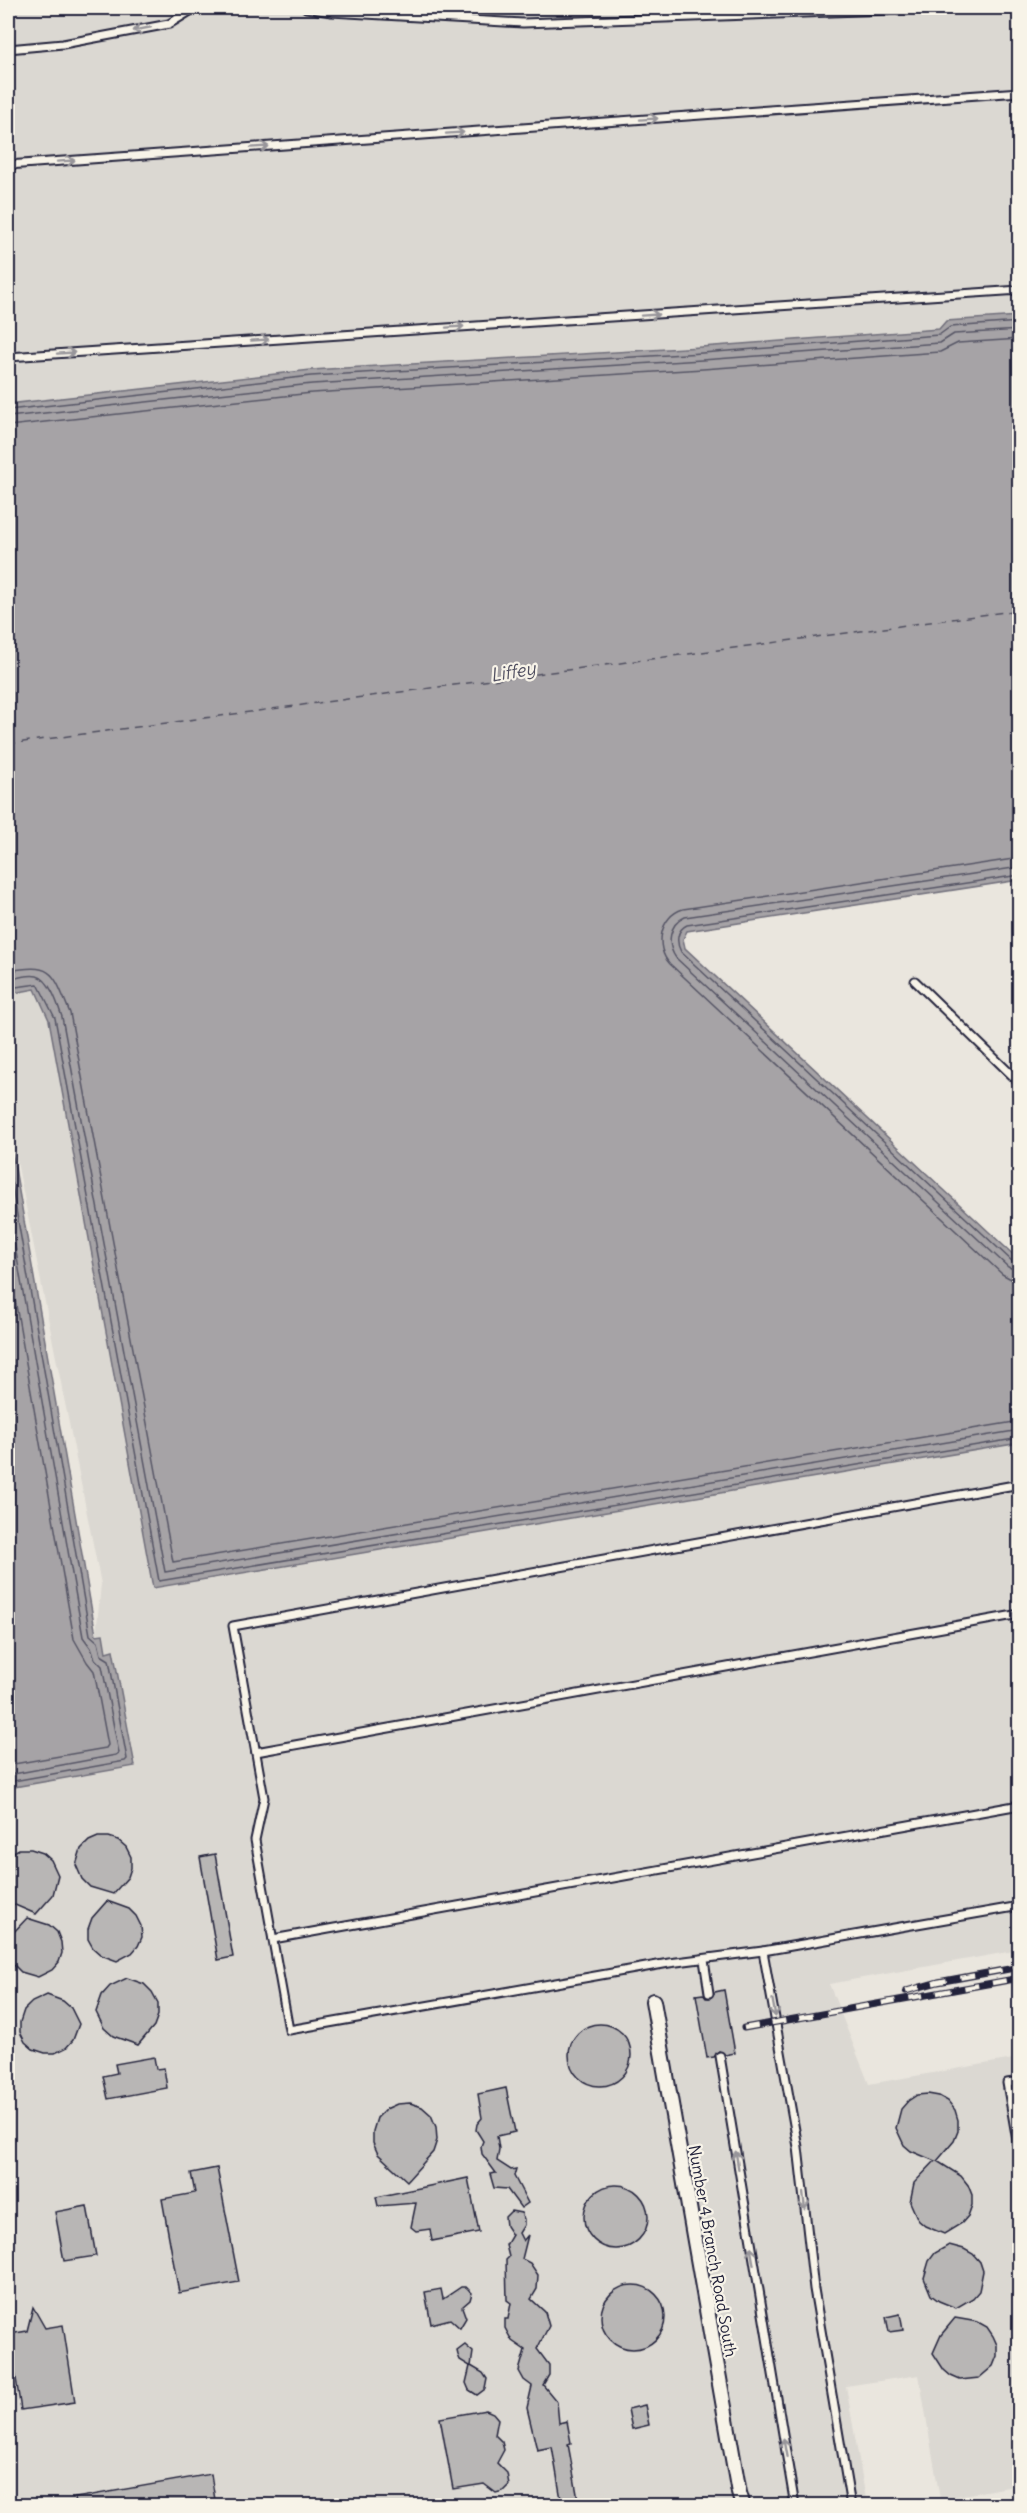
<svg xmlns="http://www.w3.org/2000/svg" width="1027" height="2513" font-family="Delius,sans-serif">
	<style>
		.built { fill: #dbd8d2 }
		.water { fill: #a6a3a6; stroke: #716f7b; stroke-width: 1.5 }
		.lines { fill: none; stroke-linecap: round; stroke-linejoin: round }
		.shore { stroke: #575666; stroke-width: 1.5 }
		.ferry { stroke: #504f60; stroke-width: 1.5; stroke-dasharray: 8 6; stroke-linecap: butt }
		.building { fill: #b8b6b5; stroke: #22223b; stroke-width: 1.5 }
		.lane-casing { stroke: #22223b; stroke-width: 11 }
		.street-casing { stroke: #22223b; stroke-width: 18 }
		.lane { stroke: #f7f3e8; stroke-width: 7 }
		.street { stroke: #f7f3e8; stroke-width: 14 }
		.rail-casing { stroke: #22223b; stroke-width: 7 }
		.rail { stroke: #f7f3e8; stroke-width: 4.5; stroke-dasharray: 14; stroke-linecap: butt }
		.oneway { stroke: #97959a }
		.labels { text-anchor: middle; stroke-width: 4.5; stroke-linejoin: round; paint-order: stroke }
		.street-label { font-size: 16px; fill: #22223b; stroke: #f7f3e8 }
		.water-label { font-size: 18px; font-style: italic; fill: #504f60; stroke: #f7f3e8 }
	</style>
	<rect width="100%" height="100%" fill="#eae6de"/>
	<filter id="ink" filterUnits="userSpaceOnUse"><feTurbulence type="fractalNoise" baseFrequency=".0167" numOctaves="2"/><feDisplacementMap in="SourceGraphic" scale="12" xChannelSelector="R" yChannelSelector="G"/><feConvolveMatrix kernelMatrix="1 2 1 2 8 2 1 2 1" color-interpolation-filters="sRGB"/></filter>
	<g filter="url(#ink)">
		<g class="built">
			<polygon points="8,8 1019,8 1019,316 946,321 939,329 701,347 311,370 8,404"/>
			<polygon points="35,989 49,1020 153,1588 1019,1443 1019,1950 829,1984 869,2084 1019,2058 1020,2485 940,2499 919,2375 846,2386 867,2505 8,2506 8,1788 135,1765 113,1651 106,1652 103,1634 96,1635 101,1584 8,1116 8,994"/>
		</g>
		<g class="water">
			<polygon points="1019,316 1019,880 687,931 683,939 685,948 1019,1260 1019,1443 153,1588 49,1020 35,989 8,994 8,404 311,370 701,347 939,329 946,321"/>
			<polygon points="8,1128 96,1635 103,1634 106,1652 113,1650 135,1766 8,1788"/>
		</g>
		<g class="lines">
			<g class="shore">
				<polyline points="8,410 311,376 702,353 939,335 950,327 1020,322"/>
				<polyline points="8,417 312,384 702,360 940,343 954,334 1020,330"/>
				<polyline points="8,426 312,393 703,369 940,352 958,343 1020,339"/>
				<path d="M1020 858 683 909C660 916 654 947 670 964L1002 1274 1011 1279 1020 1280"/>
				<path d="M1020 867 685 917C669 924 666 944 676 958L1008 1267 1020 1271"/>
				<path d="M1020 875 687 925C676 930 676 943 681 952L1013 1262 1020 1264"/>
				<path d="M8 971C54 963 53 972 70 1013L173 1562 1020 1421"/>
				<path d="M8 980C16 978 28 974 37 976 50 979 58 1005 62 1017L165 1572 1020 1430"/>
				<polyline points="8,988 38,984 55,1018 159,1581 1020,1438"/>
				<polyline points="8,1163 90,1635 98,1642 101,1655 109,1660 127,1759 125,1761 8,1782"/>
				<polyline points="8,1206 83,1637 91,1648 95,1659 102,1666 119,1753 116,1755 8,1775"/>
				<polyline points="8,1259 74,1639 87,1662 94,1671 108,1745 106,1748 8,1765"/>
			</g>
			<polyline class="ferry" points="8,744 1020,610"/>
		</g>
		<g class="building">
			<polygon points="98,1837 109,1837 118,1840 126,1847 131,1857 131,1868 128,1877 113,1894 90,1887 82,1879 76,1865 81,1849 89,1841"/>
			<polygon points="19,1849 31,1849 43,1853 51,1860 58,1875 53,1895 36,1914 8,1902 8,1855"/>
			<polygon points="215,1854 233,1957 218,1960 200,1857"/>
			<polygon points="107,1901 129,1909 136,1916 141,1926 142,1937 138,1946 132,1953 117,1961 101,1955 93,1948 88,1939 88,1929 92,1918"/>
			<polygon points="27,1918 49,1925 57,1932 61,1942 62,1953 59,1962 52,1970 38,1977 21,1972 13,1964 9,1955 8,1945 12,1934"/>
			<polygon points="127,1978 144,1984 152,1992 158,2003 158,2015 154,2026 138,2045 113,2036 104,2028 96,2012 102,1995 110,1986"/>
			<polygon points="724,1990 735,2053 725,2055 719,2051 714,2057 707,2058 696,1995 703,1994 706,1998 710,1998 715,1992"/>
			<polygon points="47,1995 63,2001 71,2008 79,2024 73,2040 66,2048 55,2053 45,2053 33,2049 25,2042 20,2032 20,2022 24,2010 32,2002"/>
			<circle cx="600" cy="2055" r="31"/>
			<polygon points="154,2057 156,2069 164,2068 167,2088 108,2099 103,2076 117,2073 115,2064"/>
			<polygon points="506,2088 515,2132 497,2136 499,2149 497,2161 511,2170 516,2169 514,2176 528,2203 521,2208 507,2189 494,2188 490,2174 496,2173 482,2154 481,2146 483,2141 476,2130 477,2124 482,2118 478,2094"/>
			<polygon points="928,2094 939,2096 948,2101 955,2110 958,2120 958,2131 954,2141 937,2161 961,2176 968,2185 972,2195 972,2205 968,2216 962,2223 944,2234 925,2226 918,2220 910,2202 914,2183 935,2161 911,2151 904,2145 896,2128 901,2109 908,2101 917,2095"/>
			<polygon points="410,2103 422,2107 431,2115 436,2127 437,2140 433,2152 407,2181 378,2154 373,2143 373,2131 377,2118 386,2109 397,2104"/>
			<polygon points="217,2168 239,2282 179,2293 162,2199 195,2193 191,2173"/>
			<polygon points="468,2178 479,2232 432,2241 430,2229 416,2231 411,2227 416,2203 378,2206 376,2197"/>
			<circle cx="616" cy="2217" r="32"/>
			<polygon points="87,2206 96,2256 64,2261 55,2212"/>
			<polygon points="511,2211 521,2213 524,2219 524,2225 519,2233 523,2241 528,2235 522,2259 530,2263 538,2275 537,2289 531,2299 545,2312 549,2326 537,2349 549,2365 549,2375 543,2385 557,2402 559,2423 567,2421 571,2443 568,2444 579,2505 562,2505 552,2447 537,2450 527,2408 532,2386 524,2380 519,2371 525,2350 512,2341 505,2328 505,2319 508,2319 511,2303 507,2300 506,2260 509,2257 506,2245 512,2235 506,2226 505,2217"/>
			<polygon points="949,2245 964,2249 973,2254 980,2262 983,2271 979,2291 973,2298 956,2308 939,2301 931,2295 924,2278 929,2261 935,2253"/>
			<circle cx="633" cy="2317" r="32"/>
			<polygon points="461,2287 466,2287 472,2293 470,2300 462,2307 466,2318 460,2328 450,2319 431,2324 425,2292 441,2289 443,2299"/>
			<polygon points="33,2307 45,2328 63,2325 75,2402 21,2410 9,2334 27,2331"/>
			<polygon points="900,2314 903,2330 889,2332 886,2317"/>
			<polygon points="955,2318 978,2322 987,2327 993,2336 997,2345 997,2356 993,2366 979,2378 960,2380 951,2376 944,2370 933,2353 941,2335"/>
			<polygon points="465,2345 473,2352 471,2366 483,2373 487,2379 485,2389 477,2395 469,2390 466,2383 470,2366 460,2360 458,2355 457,2351"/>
			<polygon points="645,2405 649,2425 632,2429 628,2409"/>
			<polygon points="486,2410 493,2413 498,2419 495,2435 502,2442 504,2450 497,2463 507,2473 509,2485 503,2491 496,2493 484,2484 453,2489 440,2418"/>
			<polygon points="211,2474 215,2500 184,2505 76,2505 75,2498"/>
		</g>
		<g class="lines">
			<g class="lane-casing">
				<g id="lane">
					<polyline points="306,8 331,12 523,23 944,8"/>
					<polyline points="8,49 63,44 169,24 195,8"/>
					<polyline points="8,165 1020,92"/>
					<polyline points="8,357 1020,290"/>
					<polyline points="915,981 1020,1083"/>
					<polyline points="1020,1484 233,1626 264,1798 255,1840 289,2030 669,1963 763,1951 1020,1906"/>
					<polyline points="256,1752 1020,1614"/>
					<polyline points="273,1939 1020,1805"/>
					<polyline points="763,1951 798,2147 814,2289 851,2506"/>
					<polyline points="704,1960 709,1993"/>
					<polyline points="720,2056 795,2506"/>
					<polyline points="1020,2081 1007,2083 1020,2158"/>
				</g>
			</g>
			<g class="street-casing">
				<polyline id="street" points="653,2001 739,2493 743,2506"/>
			</g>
			<use href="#lane" class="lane"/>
			<use href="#street" class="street"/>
			<g class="rail-casing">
				<g id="rail">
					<polyline points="906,1991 938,1982 1020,1967"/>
					<polyline points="744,2028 1020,1978"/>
				</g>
			</g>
			<use href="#rail" class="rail"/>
		</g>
		<defs><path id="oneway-shaft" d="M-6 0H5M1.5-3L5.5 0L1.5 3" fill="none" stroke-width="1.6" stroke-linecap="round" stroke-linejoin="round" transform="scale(1.5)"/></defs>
		<g class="oneway">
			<use href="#oneway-shaft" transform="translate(142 29) rotate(169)"/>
			<use href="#oneway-shaft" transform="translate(649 119) rotate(-4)"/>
			<use href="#oneway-shaft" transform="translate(455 133) rotate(-4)"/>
			<use href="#oneway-shaft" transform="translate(260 147) rotate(-4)"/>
			<use href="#oneway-shaft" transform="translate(66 161) rotate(-4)"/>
			<use href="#oneway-shaft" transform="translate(650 315) rotate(-4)"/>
			<use href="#oneway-shaft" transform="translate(455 327) rotate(-4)"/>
			<use href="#oneway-shaft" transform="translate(260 340) rotate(-4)"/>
			<use href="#oneway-shaft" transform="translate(66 353) rotate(-4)"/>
			<use href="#oneway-shaft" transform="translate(774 2008) rotate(80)"/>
			<use href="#oneway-shaft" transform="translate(737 2160) rotate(-99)"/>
			<use href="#oneway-shaft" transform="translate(804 2201) rotate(84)"/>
			<use href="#oneway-shaft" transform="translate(752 2256) rotate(-100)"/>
			<use href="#oneway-shaft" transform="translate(785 2448) rotate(-100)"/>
		</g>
	</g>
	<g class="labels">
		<g class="street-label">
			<text transform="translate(713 2251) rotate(80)" y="6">Number 4 Branch Road South</text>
		</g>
		<g class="water-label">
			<text transform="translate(513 672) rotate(-10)" y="6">Liffey</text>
		</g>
	</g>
	<rect width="1027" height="2513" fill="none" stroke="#f7f3e8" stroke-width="30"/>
	<rect x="15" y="15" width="997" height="2483" fill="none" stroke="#22223b" stroke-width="2" filter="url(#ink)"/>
</svg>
